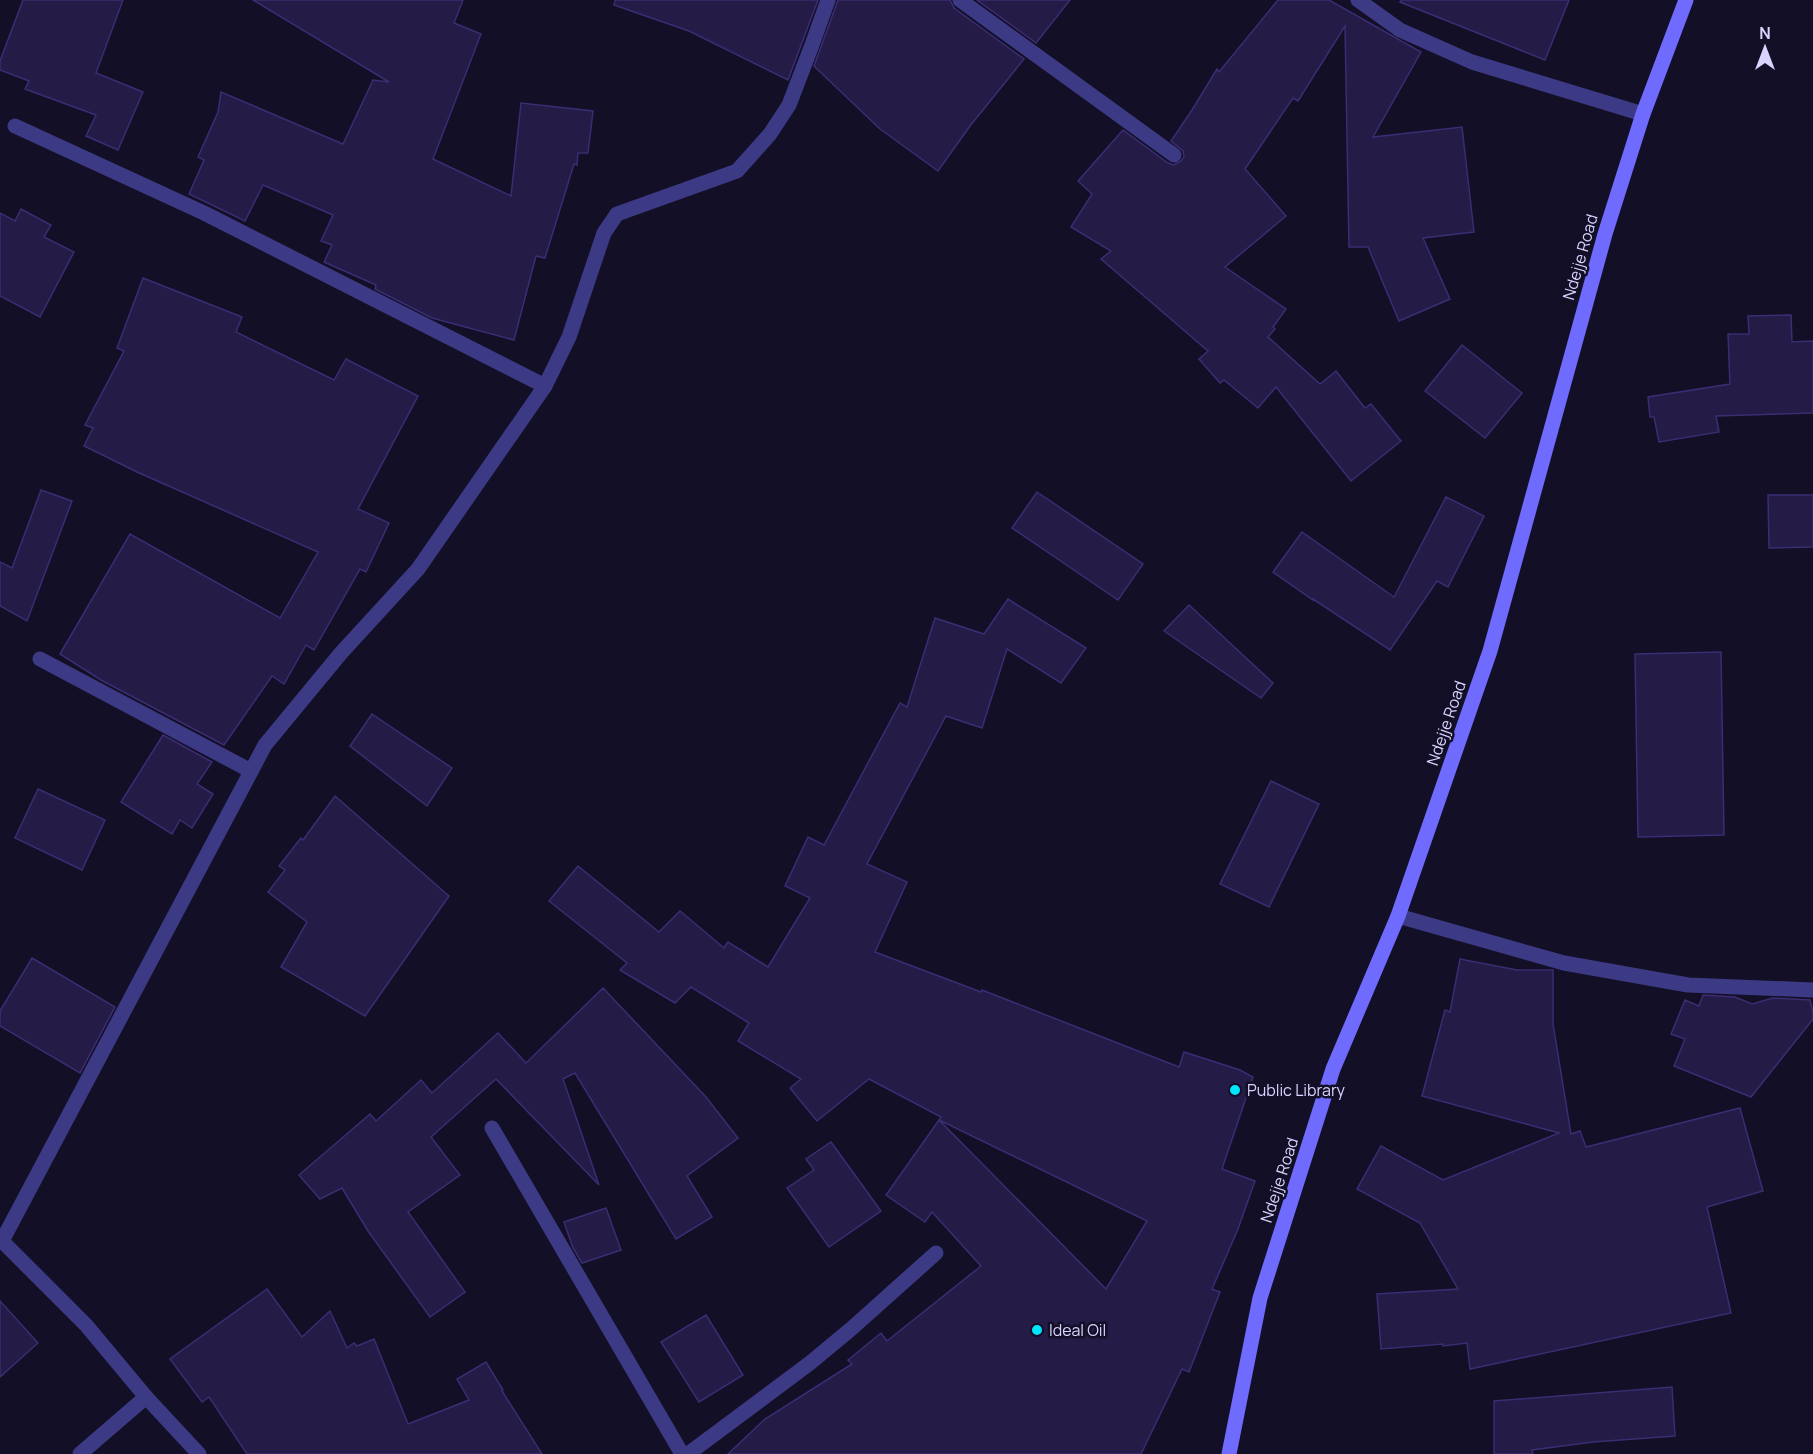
<svg xmlns="http://www.w3.org/2000/svg" width="1813" height="1454" font-family="Manrope,sans-serif">
	<style>
		.building { fill: #241b47; stroke: #3b2d73; stroke-width: 1.5 }
		.lines { fill: none; stroke-linecap: round; stroke-linejoin: round }
		.street { stroke: #3d3a85; stroke-width: 15 }
		.secondary { stroke: #6f6bff; stroke-width: 15 }
		.poi-dot { fill: #00e5ff; stroke: #130f26; stroke-width: 2 }
		.labels { text-anchor: middle; stroke-width: 5; stroke-linejoin: round; paint-order: stroke }
		.street-label { font-size: 16px; fill: #d9d4ff; stroke: #130f26 }
		.poi-label { font-size: 16px; fill: #d9d4ff; stroke: #130f26; text-anchor: start }
	</style>
	<rect width="100%" height="100%" fill="#130f26"/>
	<g class="building">
		<polygon points="23,0 123,0 96,73 143,92 118,150 86,136 96,115 25,89 29,81 0,70 0,61"/>
		<polygon points="253,0 463,0 454,23 481,34 433,159 511,196 521,103 593,111 588,153 578,153 577,165 574,164 545,258 536,256 514,340 432,318 375,289 376,285 324,262 332,245 321,241 333,215 263,185 245,221 189,194 204,160 198,157 218,112 221,92 343,144 373,80 389,82"/>
		<polygon points="615,0 818,0 788,80 689,31 614,5"/>
		<polygon points="838,0 950,0 954,8 1024,59 970,126 938,171 880,129 814,66"/>
		<polygon points="977,0 1070,0 1036,43"/>
		<polygon points="1278,0 1329,0 1421,52 1373,137 1462,127 1474,232 1423,238 1450,299 1399,321 1368,247 1349,247 1345,26 1298,101 1293,98 1245,169 1286,216 1225,267 1286,309 1273,327 1275,329 1268,337 1320,384 1336,371 1365,408 1371,404 1401,441 1351,481 1276,387 1258,408 1224,380 1220,383 1199,359 1208,351 1101,259 1111,251 1071,227 1092,194 1078,181 1123,130 1168,163 1174,165 1181,161 1184,157 1183,151 1171,141 1192,110 1217,69 1219,72"/>
		<polygon points="1401,0 1569,0 1545,60 1400,2"/>
		<polygon points="21,209 51,225 44,237 74,252 40,317 0,296 0,213 15,221"/>
		<polygon points="143,278 242,317 236,332 334,380 346,359 418,396 358,509 389,523 366,572 360,569 314,650 306,645 284,684 272,676 224,745 101,680 60,654 130,534 280,618 318,552 137,472 84,446 93,428 85,425 124,351 117,348"/>
		<polygon points="1791,315 1792,342 1813,341 1813,413 1716,416 1719,432 1659,442 1654,417 1650,417 1648,397 1730,384 1728,334 1749,334 1748,316"/>
		<polygon points="1462,345 1522,393 1485,438 1425,391"/>
		<polygon points="41,490 72,501 27,621 0,606 0,562 12,568"/>
		<polygon points="1037,492 1143,564 1118,600 1012,528"/>
		<polygon points="1768,495 1813,495 1813,547 1769,548"/>
		<polygon points="1446,497 1484,516 1448,587 1437,581 1390,650 1313,599 1313,600 1273,572 1302,532 1394,597"/>
		<polygon points="1008,599 1086,648 1061,683 1007,649 982,728 946,716 867,864 907,882 875,952 981,992 982,990 1179,1067 1184,1052 1240,1070 1253,1077 1222,1169 1255,1181 1238,1229 1212,1289 1220,1292 1189,1372 1182,1369 1141,1454 728,1454 765,1419 852,1364 848,1360 881,1333 887,1341 981,1266 932,1212 925,1222 886,1195 939,1120 1106,1289 1147,1221 939,1120 941,1117 869,1079 817,1121 790,1088 801,1079 738,1041 749,1023 691,987 675,1003 620,970 627,963 549,901 578,866 659,932 680,911 724,948 728,942 768,967 810,898 785,886 808,837 824,845 900,703 907,707 935,618 984,634"/>
		<polygon points="1189,605 1273,683 1261,698 1164,631"/>
		<polygon points="1721,652 1724,835 1638,837 1635,654"/>
		<polygon points="372,714 452,768 427,806 350,746"/>
		<polygon points="163,735 212,762 197,784 213,794 192,828 180,820 172,834 121,802"/>
		<polygon points="1271,781 1319,804 1269,907 1220,884"/>
		<polygon points="38,789 105,820 82,870 15,838"/>
		<polygon points="335,796 449,896 365,1016 281,967 307,922 268,892 285,870 279,866 301,838 303,840"/>
		<polygon points="32,958 115,1007 80,1073 0,1026 0,1011"/>
		<polygon points="1460,959 1517,970 1553,970 1553,1024 1571,1134 1580,1131 1586,1147 1740,1108 1763,1191 1707,1207 1731,1313 1470,1369 1467,1343 1443,1346 1443,1344 1381,1349 1377,1294 1458,1289 1420,1223 1357,1189 1381,1146 1443,1180 1559,1133 1422,1096 1445,1010 1450,1012"/>
		<polygon points="603,988 706,1097 738,1138 687,1176 712,1217 676,1239 575,1073 563,1079 599,1185 496,1079 431,1137 460,1175 408,1212 465,1292 430,1317 368,1231 342,1188 320,1199 299,1175 370,1114 376,1121 421,1080 432,1093 498,1033 526,1063"/>
		<polygon points="1703,995 1735,997 1752,1004 1773,998 1810,1000 1813,1012 1813,1019 1751,1097 1674,1066 1685,1039 1671,1034 1685,1000 1699,1006"/>
		<polygon points="831,1142 881,1211 829,1247 787,1188 814,1170 806,1159"/>
		<polygon points="606,1208 621,1250 582,1263 573,1248 564,1222"/>
		<polygon points="267,1289 302,1337 330,1311 347,1348 354,1343 357,1346 374,1339 408,1424 469,1400 457,1379 486,1362 503,1390 502,1391 542,1454 247,1454 209,1397 202,1402 170,1359"/>
		<polygon points="0,1301 38,1343 0,1377"/>
		<polygon points="706,1315 743,1375 699,1402 661,1342"/>
		<polygon points="1672,1387 1675,1436 1593,1442 1532,1450 1533,1454 1494,1454 1494,1401"/>
	</g>
	<g class="lines">
		<g class="street">
			<polyline points="960,0 1174,155"/>
			<polyline points="1358,0 1400,30 1472,62 1643,114"/>
			<polyline points="15,126 204,213 545,386"/>
			<polyline points="40,659 251,771"/>
			<polyline points="1398,916 1564,963 1688,985 1813,990"/>
			<polyline points="492,1128 682,1454"/>
			<polyline points="0,1239 86,1325 146,1397 199,1454"/>
			<polyline points="2,1241 265,745 341,653 418,569 545,386 569,337 604,233 617,214 737,171 770,134 789,105 812,45 828,0"/>
			<polyline points="80,1454 146,1397"/>
			<polyline points="688,1454 810,1363 851,1329 936,1253"/>
		</g>
		<polyline class="secondary" points="1229,1454 1260,1298 1333,1069 1398,916 1490,651 1605,234 1643,114 1686,0"/>
	</g>
	<g class="poi-dot">
		<circle cx="1235" cy="1090" r="6"/>
		<circle cx="1037" cy="1330" r="6"/>
	</g>
	<g class="labels">
		<g class="street-label">
			<text transform="translate(1580 257) rotate(-74)" y="6">Ndejje Road</text>
			<text transform="translate(1446 723) rotate(-71)" y="6">Ndejje Road</text>
			<text transform="translate(1279 1180) rotate(-72)" y="6">Ndejje Road</text>
		</g>
		<g class="poi-label">
			<text x="1247" y="1096">Public Library</text>
			<text x="1049" y="1336">Ideal Oil</text>
		</g>
	</g>
	<g transform="translate(1765 48)" stroke="#130f26" stroke-width="4.5" paint-order="stroke">
	<path d="M0-4.5L10 22L0 15L-10 22Z" fill="#d9d4ff"/>
	<text y="-9" font-size="16" font-weight="bold" text-anchor="middle" fill="#d9d4ff">N</text>
	</g>
</svg>
